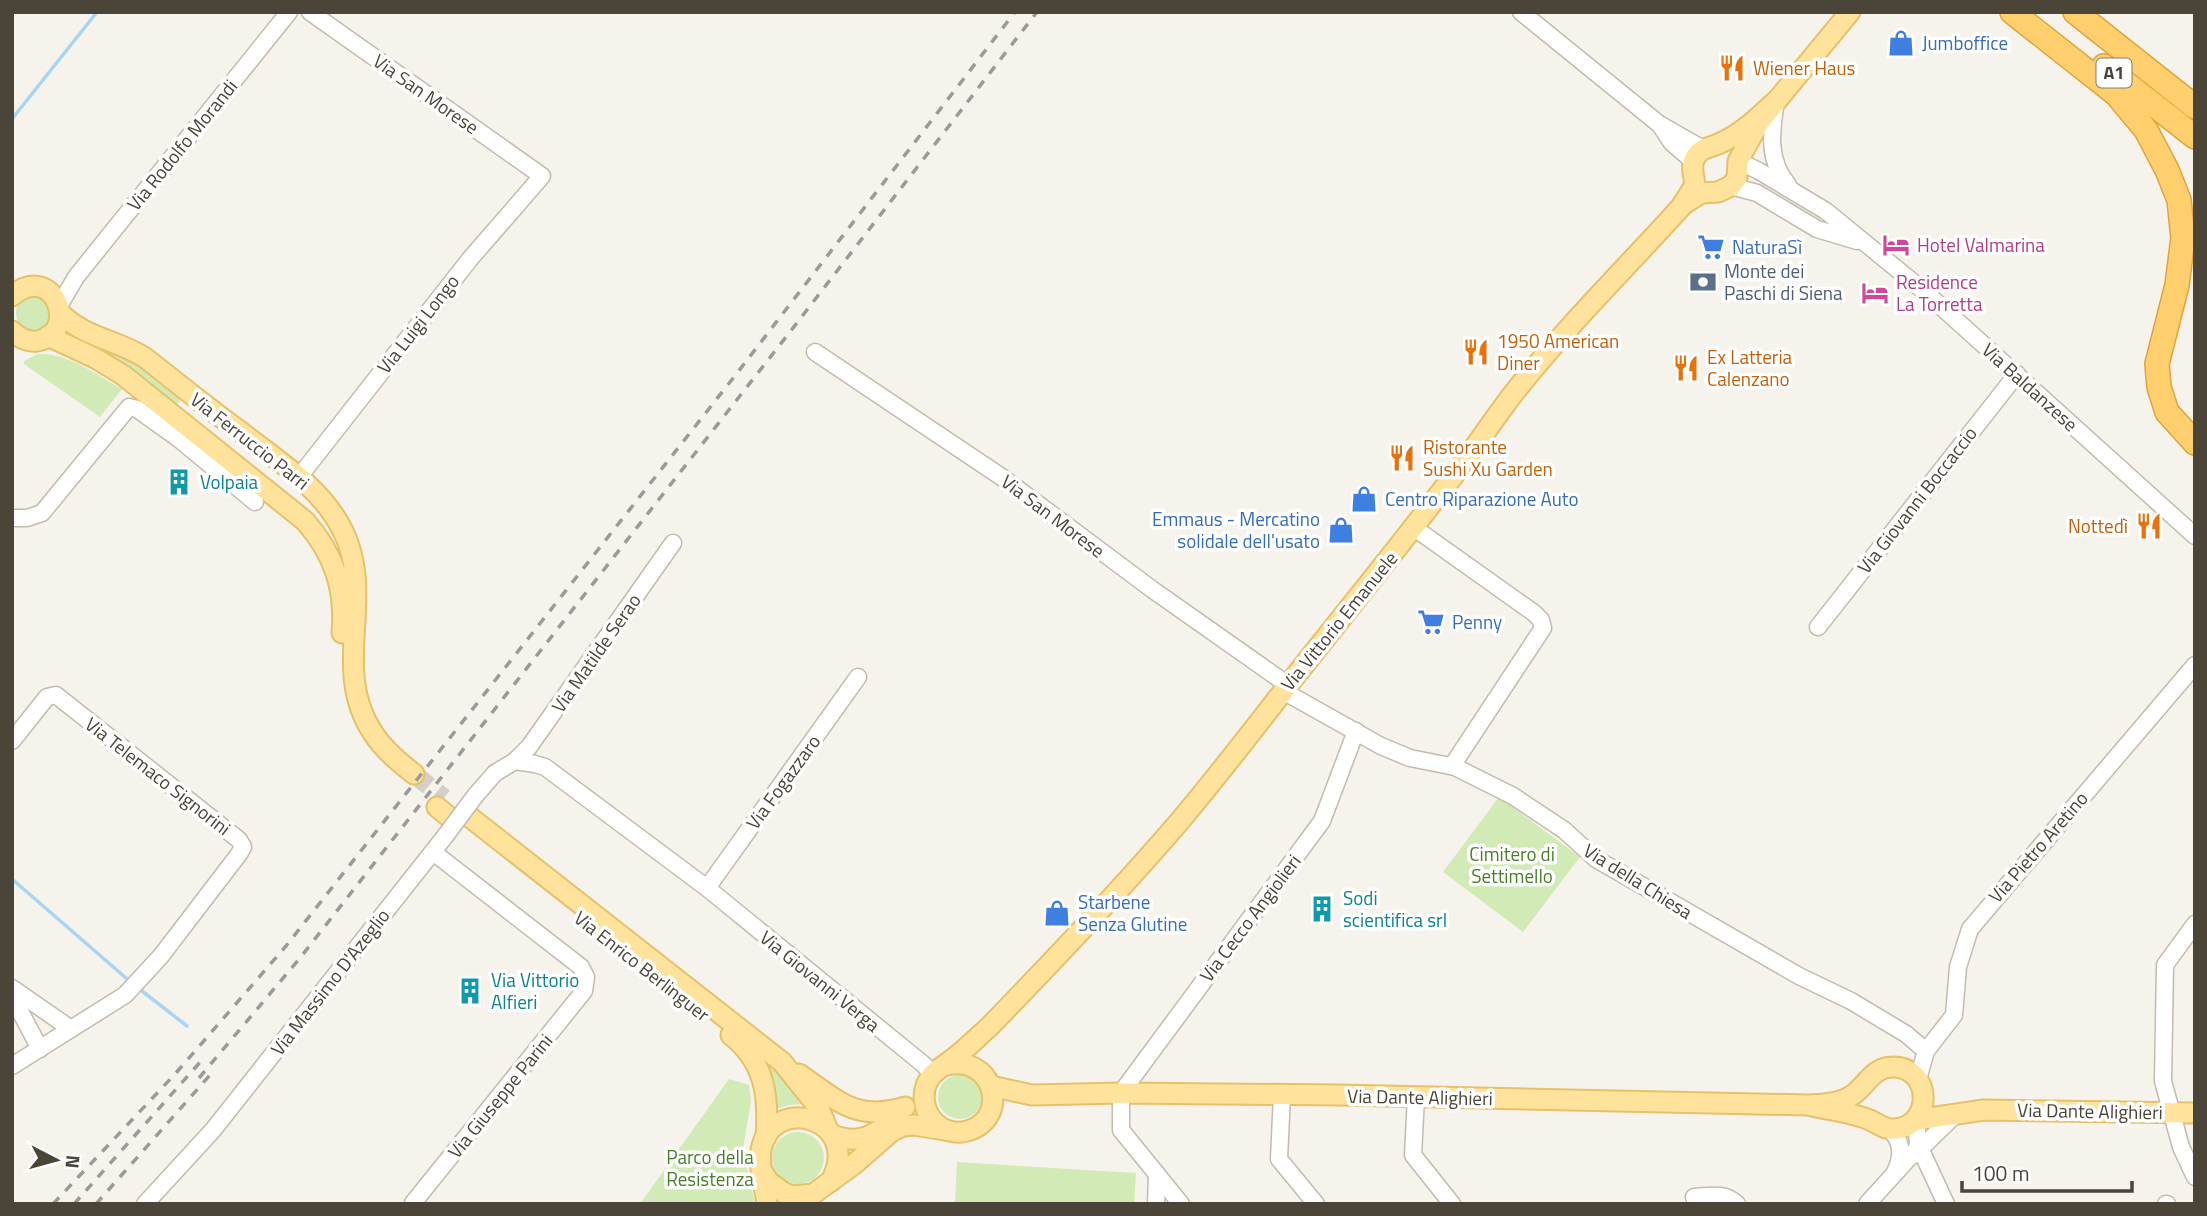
<svg xmlns="http://www.w3.org/2000/svg" width="2207" height="1216" font-family="'Titillium Web',sans-serif">
	<style>
		.green { fill: #d2eab5 }
		.lines { fill: none; stroke-linecap: round; stroke-linejoin: round }
		.stream { stroke: #a9d4f2; stroke-width: 3.5 }
		.major-tunnel { stroke: #d4d0c8; stroke-width: 19; stroke-dasharray: 19 10; stroke-linecap: butt }
		.minor-casing { stroke: #c2bbae; stroke-width: 19 }
		.major-casing { stroke: #e6c16a; stroke-width: 23 }
		.highway-casing { stroke: #e0a43c; stroke-width: 26 }
		.minor { stroke: #fff; stroke-width: 16 }
		.major { stroke: #ffe39c; stroke-width: 19 }
		.highway { stroke: #ffcf6e; stroke-width: 23 }
		.rail { stroke: #9a9a9a; stroke-width: 3.5; stroke-dasharray: 9 9; stroke-linecap: butt }
		.minor-bridge-casing { stroke: #c2bbae; stroke-width: 19; stroke-linecap: butt }
		.minor-bridge { stroke: #fff; stroke-width: 16 }
		.labels { text-anchor: middle; stroke-width: 7; stroke-linejoin: round; paint-order: stroke }
		.shield { fill: #fff; stroke: #817c74; stroke-width: 2 }
		.shield-label { font-size: 18px; font-weight: bold; fill: #4b4439 }
		.shop-label { font-size: 19px; fill: #366cbe; stroke: #fff; text-anchor: start }
		.food-label { font-size: 19px; fill: #c56008; stroke: #fff; text-anchor: start }
		.street-label { font-size: 19px; fill: #4b4439; stroke: #fff }
		.hotel-label { font-size: 19px; fill: #b23c85; stroke: #fff; text-anchor: start }
		.service-label { font-size: 19px; fill: #4e5e75; stroke: #fff; text-anchor: start }
		.culture-label { font-size: 19px; fill: #0d838f; stroke: #fff; text-anchor: start }
		.park-label { font-size: 19px; fill: #4a7f2a; stroke: #fff }
	</style>
	<rect width="100%" height="100%" fill="#f6f3ec"/>
	<g class="green">
		<circle cx="33" cy="313" r="17"/>
		<polygon points="86,339 134,358 184,396 173,410 82,346"/>
		<path d="M38 354C67 352 97 375 122 389L100 417 24 364V361Z"/>
		<polygon points="1499,797 1580,857 1523,932 1443,872"/>
		<polygon points="766,1054 806,1104 790,1105 776,1109 774,1080"/>
		<circle cx="960" cy="1097" r="22"/>
		<polygon points="729,1079 749,1085 751,1101 743,1149 755,1204 640,1204"/>
		<circle cx="798" cy="1158" r="26"/>
		<polygon points="957,1162 1136,1173 1134,1204 955,1204"/>
	</g>
	<g class="lines">
		<g class="stream">
			<polyline points="12,119 97,12"/>
			<polyline points="12,879 126,978"/>
			<polyline points="142,991 187,1026"/>
		</g>
		<polyline class="major-tunnel" points="414,774 444,798"/>
		<g class="minor-casing">
			<g id="minor">
				<polyline points="1521,12 1659,124 1703,149"/>
				<path d="M1776 101C1771 131 1767 160 1788 185"/>
				<polyline points="1662,128 1672,143 1693,161"/>
				<polyline points="1738,161 1759,171 1826,211 1925,292 2195,536"/>
				<polyline points="1731,186 1757,193 1817,229 1857,241"/>
				<polyline points="59,306 76,277 289,12"/>
				<polyline points="815,352 1003,478 1153,590 1288,685"/>
				<polyline points="299,477 470,259 542,176 310,12"/>
				<polyline points="12,518 27,518 42,513 129,407 137,409 179,439 255,502"/>
				<polyline points="1413,527 1534,613 1541,620 1543,628 1452,766"/>
				<polyline points="1818,627 2017,374"/>
				<polyline points="1283,691 1381,746 1410,758 1455,767 1513,796 1564,830 1596,859 1799,976 1851,1001 1906,1034 1926,1051"/>
				<polyline points="12,741 47,697 56,695 239,840 243,847 239,854 161,956 125,995 12,1066"/>
				<polyline points="515,761 535,764 545,767 707,888 923,1064 933,1074"/>
				<polyline points="475,796 495,773 515,761 529,747 673,543"/>
				<polyline points="707,888 858,677"/>
				<polyline points="2195,924 2165,965 2163,1081 2181,1147 2195,1177"/>
				<polyline points="12,988 71,1029"/>
				<polyline points="12,996 40,1049"/>
				<polyline points="1918,1079 1926,1051 1954,1015 1958,967 1970,929 2195,665"/>
				<polyline points="1282,1095 1279,1159 1316,1204"/>
				<polyline points="1416,1097 1413,1155 1452,1204"/>
				<path d="M1889 1129C1903 1141 1903 1156 1895 1172"/>
				<polyline points="1920,1148 1946,1204"/>
				<polyline points="1914,1155 1956,1114"/>
				<path d="M1694 1197C1711 1196 1724 1192 1737 1204"/>
				<polyline points="413,1203 584,991 586,977 581,967 433,852"/>
				<polyline points="145,1204 213,1130 446,835"/>
				<polyline points="1156,1204 1157,1174"/>
				<polyline points="1181,1204 1121,1130 1121,1093 1322,821 1356,731"/>
				<polyline points="1867,1204 1916,1150 1918,1144 1916,1120"/>
				<polyline points="2166,1204 2167,1204"/>
			</g>
		</g>
		<g class="major-casing">
			<g id="major">
				<polyline points="1684,204 1701,193 1718,192 1731,186 1737,178 1738,161 1760,121 1850,12"/>
				<path d="M12 296C54 260 81 334 37 341 27 342 19 338 12 331"/>
				<path d="M60 313C85 338 115 339 144 357 176 382 208 408 241 432 278 461 322 488 343 531 376 598 330 669 373 733 384 750 399 762 414 774"/>
				<path d="M48 336 95 358 123 375 305 521C334 554 346 589 342 633"/>
				<polyline points="437,807 449,817"/>
				<polyline points="471,818 782,1062 819,1108 827,1128"/>
				<path d="M731 1035C765 1062 769 1095 766 1137"/>
				<path d="M943 1066C994 1051 1012 1119 967 1131 956 1134 943 1131 935 1123 922 1110 920 1088 933 1074 941 1066 952 1061 960 1053 970 1045 980 1035 990 1026 1054 960 1119 892 1179 822 1217 777 1253 730 1289 684 1345 613 1402 543 1457 471 1476 446 1494 419 1513 394 1565 328 1625 269 1681 207L1695 185C1694 175 1690 167 1695 158 1700 148 1709 148 1718 144 1740 135 1759 117 1776 101"/>
				<path d="M799 1074C839 1101 855 1122 905 1107"/>
				<path d="M991 1086 1032 1095 1121 1093 1339 1095 1808 1105C1824 1104 1840 1104 1854 1094 1867 1084 1874 1067 1892 1067 1932 1066 1934 1126 1895 1129 1885 1130 1879 1124 1870 1120 1851 1112 1828 1110 1808 1105"/>
				<polyline points="1916,1120 1984,1110 2195,1113"/>
				<path d="M832 1135C854 1143 867 1140 886 1125"/>
				<polyline points="763,1172 768,1181 784,1193 793,1196 813,1194 853,1165 892,1131 903,1126 914,1125 945,1130"/>
				<path d="M767 1204C765 1187 758 1166 761 1150 772 1092 864 1119 831 1181"/>
			</g>
		</g>
		<g class="highway-casing">
			<g id="highway">
				<polyline points="2012,12 2116,94 2146,130 2167,170 2179,200 2183,238 2177,285 2157,364 2159,387 2167,412 2195,443"/>
				<polyline points="2075,12 2195,107"/>
				<polyline points="2104,66 2195,137"/>
			</g>
		</g>
		<use href="#minor" class="minor"/>
		<use href="#major" class="major"/>
		<use href="#highway" class="highway"/>
		<g class="rail">
			<polyline points="199,1078 300,958 786,337 1037,12"/>
			<polyline points="53,1204 176,1073 286,946 734,377 1015,12"/>
			<polyline points="74,1204 202,1060"/>
			<polyline points="96,1204 210,1075"/>
		</g>
		<g class="minor-bridge-casing">
			<polyline id="minor-bridge" points="446,835 475,796"/>
		</g>
		<use href="#minor-bridge" class="minor-bridge"/>
	</g>
	<defs>
		<g id="shop-bare" transform="scale(2.1)"><path d="M-5-2.5h2.3a2.7 3.5 0 0 1 5.4 0H5L5.5 6h-11ZM-1.5-2.5h3a1.5 2.3 0 0 0-3 0Z" fill="#3f7fe0" stroke="#fff" stroke-width="2.5" paint-order="stroke"/></g>
		<g id="restaurant-bare" transform="scale(2.1)"><path d="M-5-6h1v4h1v-4h1v4h1v-4h1v5L-1.5 .5V6h-2V.5L-5-1ZM5-6V6H3V1.5H1.5Q1.5-4 5-6Z" fill="#e8710a" stroke="#fff" stroke-width="2.5" paint-order="stroke"/></g>
		<g id="hotel-bare" transform="scale(2.1)"><path d="M-6-4.5h1.5V1H6V5H4.5V3h-9V5H-6ZM-4 0a1.8 1.8 0 1 1 3.6 0ZM.5 0V-2.5h3Q6-2.5 6 0Z" fill="#d1479c" stroke="#fff" stroke-width="2.5" paint-order="stroke"/></g>
		<g id="supermarket-bare" transform="scale(2.1)"><path d="M-6-5.5h2.5l.6 2H6L4.5 2H-2.5L-4.4-4H-6ZM-1.5 3.2a1.3 1.3 0 1 0 .1 0ZM3 3.2a1.3 1.3 0 1 0 .1 0Z" fill="#3f7fe0" stroke="#fff" stroke-width="2.5" paint-order="stroke"/></g>
		<g id="bank-bare" transform="scale(2.1)"><path d="M-6-4H6V4H-6ZM0-2.3a2.3 2.3 0 1 0 0 4.6a2.3 2.3 0 1 0 0-4.6Z" fill="#5c6f8a" stroke="#fff" stroke-width="2.5" paint-order="stroke"/></g>
		<g id="building-bare" transform="scale(2.1)"><path d="M-4-6H4V6H1V3H-1V6H-4ZM-2.5-4.3h1.7v1.8h-1.7ZM.8-4.3h1.7v1.8H.8ZM-2.5-1h1.7V.8h-1.7ZM.8-1h1.7V.8H.8Z" fill="#0f9aa8" stroke="#fff" stroke-width="2.5" paint-order="stroke"/></g>
	</defs>
	<g fill-rule="evenodd">
		<use href="#shop-bare" x="1901" y="43"/>
		<use href="#restaurant-bare" x="1732" y="68"/>
		<use href="#hotel-bare" x="1896" y="245"/>
		<use href="#supermarket-bare" x="1711" y="247"/>
		<use href="#bank-bare" x="1703" y="282"/>
		<use href="#hotel-bare" x="1875" y="293"/>
		<use href="#restaurant-bare" x="1476" y="352"/>
		<use href="#restaurant-bare" x="1686" y="368"/>
		<use href="#restaurant-bare" x="1402" y="458"/>
		<use href="#building-bare" x="179" y="482"/>
		<use href="#shop-bare" x="1364" y="499"/>
		<use href="#restaurant-bare" x="2149" y="526"/>
		<use href="#shop-bare" x="1341" y="530"/>
		<use href="#supermarket-bare" x="1431" y="622"/>
		<use href="#building-bare" x="1322" y="909"/>
		<use href="#shop-bare" x="1057" y="913"/>
		<use href="#building-bare" x="470" y="991"/>
	</g>
	<g class="labels">
		<rect class="shield" x="2096.5" y="58.5" width="35" height="29" rx="5"/>
		<g class="shield-label">
			<text x="2114" y="79">A1</text>
		</g>
		<g class="shop-label">
			<text x="1922" y="50">Jumboffice</text>
			<text x="1732" y="254">NaturaSì</text>
			<text x="1385" y="506">Centro Riparazione Auto</text>
			<text x="1320" y="526" text-anchor="end">Emmaus - Mercatino<tspan x="1320" dy="22">solidale dell'usato</tspan></text>
			<text x="1452" y="629">Penny</text>
			<text x="1078" y="909">Starbene<tspan x="1078" dy="22">Senza Glutine</tspan></text>
		</g>
		<g class="food-label">
			<text x="1753" y="75">Wiener Haus</text>
			<text x="1497" y="348">1950 American<tspan x="1497" dy="22">Diner</tspan></text>
			<text x="1707" y="364">Ex Latteria<tspan x="1707" dy="22">Calenzano</tspan></text>
			<text x="1423" y="454">Ristorante<tspan x="1423" dy="22">Sushi Xu Garden</tspan></text>
			<text x="2128" y="533" text-anchor="end">Nottedì</text>
		</g>
		<g class="street-label">
			<text transform="translate(426 94) rotate(35)" y="7">Via San Morese</text>
			<text transform="translate(182 145) rotate(-51)" y="7">Via Rodolfo Morandi</text>
			<text transform="translate(418 324) rotate(-52)" y="7">Via Luigi Longo</text>
			<text transform="translate(2030 387) rotate(42)" y="7">Via Baldanzese</text>
			<text transform="translate(250 441) rotate(38)" y="7">Via Ferruccio Parri</text>
			<text transform="translate(1917 500) rotate(-52)" y="7">Via Giovanni Boccaccio</text>
			<text transform="translate(1053 516) rotate(37)" y="7">Via San Morese</text>
			<text transform="translate(1339 621) rotate(-51)" y="7">Via Vittorio Emanuele</text>
			<text transform="translate(596 653) rotate(-55)" y="7">Via Matilde Serao</text>
			<text transform="translate(158 776) rotate(38)" y="7">Via Telemaco Signorini</text>
			<text transform="translate(783 782) rotate(-54)" y="7">Via Fogazzaro</text>
			<text transform="translate(2038 847) rotate(-49)" y="7">Via Pietro Aretino</text>
			<text transform="translate(1638 881) rotate(32)" y="7">Via della Chiesa</text>
			<text transform="translate(1250 918) rotate(-53)" y="7">Via Cecco Angiolieri</text>
			<text transform="translate(642 966) rotate(38)" y="7">Via Enrico Berlinguer</text>
			<text transform="translate(820 981) rotate(39)" y="7">Via Giovanni Verga</text>
			<text transform="translate(330 982) rotate(-52)" y="7">Via Massimo D'Azeglio</text>
			<text transform="translate(500 1096) rotate(-51)" y="7">Via Giuseppe Parini</text>
			<text transform="translate(1420 1097) rotate(1)" y="7">Via Dante Alighieri</text>
			<text transform="translate(2090 1111) rotate(1)" y="7">Via Dante Alighieri</text>
		</g>
		<g class="hotel-label">
			<text x="1917" y="252">Hotel Valmarina</text>
			<text x="1896" y="289">Residence<tspan x="1896" dy="22">La Torretta</tspan></text>
		</g>
		<g class="service-label">
			<text x="1724" y="278">Monte dei<tspan x="1724" dy="22">Paschi di Siena</tspan></text>
		</g>
		<g class="culture-label">
			<text x="200" y="489">Volpaia</text>
			<text x="1343" y="905">Sodi<tspan x="1343" dy="22">scientifica srl</tspan></text>
			<text x="491" y="987">Via Vittorio<tspan x="491" dy="22">Alfieri</tspan></text>
		</g>
		<g class="park-label">
			<text x="1512" y="861">Cimitero di<tspan x="1512" dy="22">Settimello</tspan></text>
			<text x="710" y="1164">Parco della<tspan x="710" dy="22">Resistenza</tspan></text>
		</g>
	</g>
	<rect width="2207" height="1216" fill="none" stroke="#4b4439" stroke-width="28"/>
	<g transform="translate(56 1160) rotate(96)" stroke="#ffffff" stroke-width="5" paint-order="stroke">
	<path d="M0-5L12 26L0 18L-12 26Z" fill="#4b4439"/>
	<text y="-10" font-size="19" font-weight="bold" text-anchor="middle" fill="#4b4439">N</text>
	</g>
	<path d="M1962 1181v10h170v-10" fill="none" stroke="#4b4439" stroke-width="3.5"/>
	<text x="1972" y="1181" font-size="21" fill="#4b4439" stroke="#ffffff" stroke-width="5" paint-order="stroke">100 m</text>
</svg>
